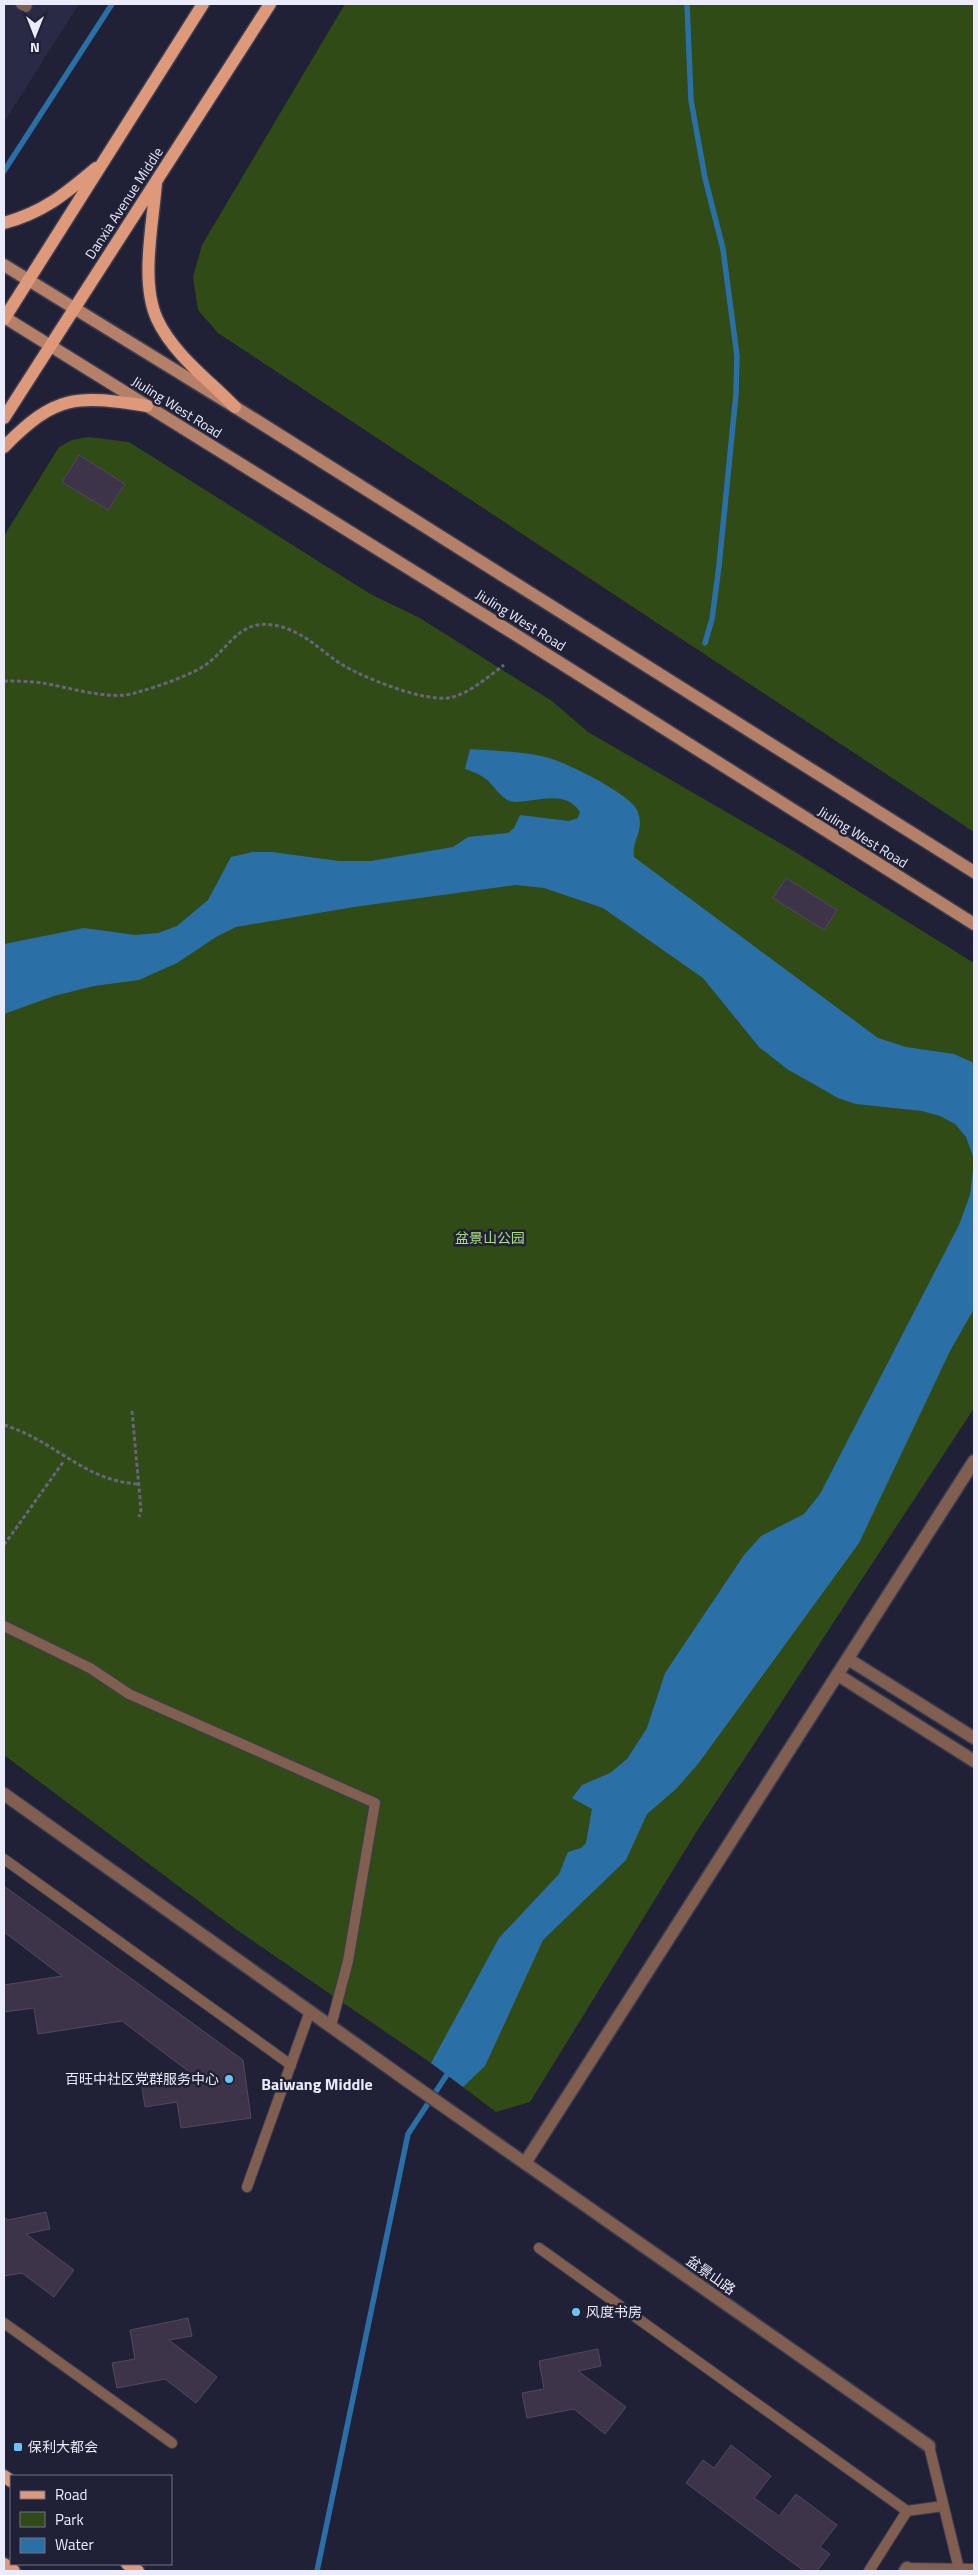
<svg xmlns="http://www.w3.org/2000/svg" width="978" height="2575" font-family="'Titillium Web','Noto Sans SC',sans-serif">
	<style>
		.built { fill: #292b46 }
		.green { fill: #304b16 }
		.water { fill: #2a70a6 }
		.lines { fill: none; stroke-linecap: round; stroke-linejoin: round }
		.stream { stroke: #2a70a6; stroke-width: 5.5 }
		.building { fill: #3e3449; stroke: #53485f }
		.lane-casing { stroke: #3c3d52; stroke-width: 12 }
		.street-casing { stroke: #3c3d52; stroke-width: 15 }
		.secondary-casing { stroke: #3c3d52; stroke-width: 15 }
		.primary-casing { stroke: #3c3d52; stroke-width: 15 }
		.path { stroke: #656679; stroke-width: 3; stroke-dasharray: 4 2.5; stroke-linecap: butt }
		.lane { stroke: #805f50; stroke-width: 10 }
		.street { stroke: #805f50; stroke-width: 12 }
		.secondary { stroke: #b58068; stroke-width: 12 }
		.primary { stroke: #de997b; stroke-width: 12 }
		.poi-dot { fill: #6ac3f1; stroke: #202136; stroke-width: 2 }
		.labels { text-anchor: middle; stroke-width: 5; stroke-linejoin: round; paint-order: stroke }
		.street-label { font-size: 14px; fill: #eaecfb; stroke: #202136 }
		.park-label { font-size: 14px; fill: #aadf7c; stroke: #202136 }
		.poi-label { font-size: 14px; fill: #eaecfb; stroke: #202136; text-anchor: start }
		.quarter-label { font-size: 16px; font-weight: bold; fill: #eaecfb; stroke: #202136 }
	</style>
	<rect width="100%" height="100%" fill="#202136"/>
	<polygon class="built" points="4,4 79,4 4,122"/>
	<g class="green">
		<polygon points="345,4 974,4 974,832 218,333 198,310 193,277 202,245"/>
		<polygon points="88,437 129,442 372,595 418,617 552,701 588,732 792,850 974,963 974,1408 697,1831 530,2102 496,2112 431,2063 237,1930 4,1755 4,536 59,447 72,440"/>
	</g>
	<path class="water" d="M470 749C497 751 523 751 549 758 567 763 630 794 637 810 646 830 631 840 634 857L878 1038 906 1047 954 1054 974 1063V1309L950 1351 859 1543 698 1764 676 1789 647 1814 626 1860 543 1940 485 2066 463 2087 431 2063 499 1938 559 1874 568 1852 581 1848 586 1843 592 1809 572 1798 582 1785 610 1773 627 1759 647 1728 665 1673 744 1555 761 1536 804 1514 820 1494 959 1225 970 1195 973 1171V1156L966 1137 955 1124 940 1116 922 1111 856 1104 838 1098 787 1069 759 1047 703 978 603 908 544 888 516 885 354 907 236 927 216 937 177 963 139 980 94 986 54 996 4 1014V944L84 928 135 935 158 933 177 926 208 900 231 857 253 852H272L339 861H371L453 847 468 837 508 833 514 828 520 815 569 821 578 818 580 812C565 789 537 802 515 802 501 802 494 783 483 777 477 773 471 771 465 769Z"/>
	<g class="lines">
		<g class="stream">
			<polyline points="687,4 691,100 705,178 723,249 737,356 736,394 719,566 712,619 705,643"/>
			<polyline points="4,171 112,4"/>
			<polyline points="317,2571 408,2134 450,2070"/>
		</g>
	</g>
	<g class="building">
		<polygon points="79,455 125,484 108,510 62,482"/>
		<polygon points="786,878 837,910 824,930 773,898"/>
		<polygon points="4,1886 243,2060 251,2118 181,2128 177,2102 145,2107 141,2081 192,2074 122,2021 38,2034 34,2008 4,2012 4,1985 62,1976 4,1932"/>
		<polygon points="46,2212 50,2229 26,2234 74,2270 54,2297 22,2273 4,2276 4,2217 8,2220"/>
		<polygon points="188,2318 192,2336 169,2340 217,2377 196,2403 165,2379 117,2388 112,2363 135,2359 130,2330"/>
		<polygon points="598,2349 601,2366 578,2371 626,2407 605,2434 574,2409 527,2418 522,2393 544,2389 539,2361"/>
		<polygon points="731,2445 771,2476 754,2498 779,2516 796,2494 837,2525 820,2547 830,2554 817,2571 804,2571 686,2483 703,2460 714,2468"/>
	</g>
	<g class="lines">
		<g class="lane-casing">
			<g id="lane">
				<polyline points="21,4 26,7 27,4"/>
				<polyline points="4,1626 90,1668 129,1694 375,1803 348,1961 331,2026"/>
				<polyline points="4,1859 291,2065"/>
				<polyline points="247,2187 310,2011"/>
				<polyline points="539,2248 907,2511 869,2571"/>
				<polyline points="4,2323 172,2443"/>
				<polyline points="929,2446 959,2569"/>
				<polyline points="907,2511 943,2506"/>
				<polyline points="907,2568 974,2569"/>
			</g>
		</g>
		<g class="street-casing">
			<g id="street">
				<polyline points="848,1659 974,1738"/>
				<polyline points="838,1675 974,1761"/>
				<polyline points="4,1794 409,2082 929,2446"/>
				<polyline points="525,2163 974,1461"/>
				<polyline points="905,2571 907,2568"/>
			</g>
		</g>
		<g class="secondary-casing">
			<g id="secondary">
				<polyline points="4,265 235,407 974,872"/>
				<polyline points="4,317 516,635 974,924"/>
			</g>
		</g>
		<g class="primary-casing">
			<g id="primary">
				<path d="M156 183C153 223 140 282 157 319 173 354 209 380 235 407"/>
				<path d="M4 223C44 212 65 194 96 168"/>
				<polyline points="4,319 203,4"/>
				<polyline points="4,418 270,4"/>
				<path d="M4 447C56 394 76 395 147 406"/>
				<polyline points="4,2476 11,2481"/>
				<polyline points="4,2564 14,2571"/>
				<polyline points="127,2564 138,2571"/>
			</g>
		</g>
		<g class="path">
			<path d="M4 681C16 681 29 681 42 683 68 687 110 701 135 693 156 687 180 679 199 669 227 654 236 619 273 625 299 629 316 646 335 660 355 675 429 705 453 697 471 692 489 676 504 665"/>
			<polyline points="132,1411 141,1510 139,1517"/>
			<path d="M4 1425C54 1440 84 1481 138 1484"/>
			<polyline points="4,1545 64,1461"/>
		</g>
		<use href="#lane" class="lane"/>
		<use href="#street" class="street"/>
		<use href="#secondary" class="secondary"/>
		<use href="#primary" class="primary"/>
	</g>
	<g class="poi-dot">
		<circle cx="229" cy="2079" r="5"/>
		<circle cx="576" cy="2312" r="5"/>
		<rect x="13" y="2442" width="10" height="10" rx="2.5"/>
	</g>
	<g class="labels">
		<g class="street-label">
			<text transform="translate(124 203) rotate(-57)" y="5">Danxia Avenue Middle</text>
			<text transform="translate(177 407) rotate(32)" y="5">Jiuling West Road</text>
			<text transform="translate(521 620) rotate(32)" y="5">Jiuling West Road</text>
			<text transform="translate(863 837) rotate(32)" y="5">Jiuling West Road</text>
			<text transform="translate(711 2275) rotate(35)" y="5">盆景山路</text>
		</g>
		<g class="park-label">
			<text x="490" y="1243">盆景山公园</text>
		</g>
		<g class="poi-label">
			<text x="219" y="2084" text-anchor="end">百旺中社区党群服务中心</text>
			<text x="586" y="2317">风度书房</text>
			<text x="28" y="2452">保利大都会</text>
		</g>
		<g class="quarter-label">
			<text x="317" y="2090">Baiwang Middle</text>
		</g>
	</g>
	<rect width="978" height="2575" fill="none" stroke="#eaecfb" stroke-width="10"/>
	<rect x="10" y="2475" width="162" height="90" fill="#202136" stroke="#717285"/>
	<rect x="20" y="2491" width="25" height="8" fill="#de997b" stroke="#717285"/>
	<text x="55" y="2500" font-size="15" fill="#eaecfb">Road</text>
	<rect x="20" y="2512" width="25" height="15" fill="#304b16" stroke="#717285"/>
	<text x="55" y="2525" font-size="15" fill="#eaecfb">Park</text>
	<rect x="20" y="2538" width="25" height="15" fill="#2a70a6" stroke="#717285"/>
	<text x="55" y="2550" font-size="15" fill="#eaecfb">Water</text>
	<g transform="translate(35 35) rotate(180)" stroke="#202136" stroke-width="4" paint-order="stroke">
	<path d="M0-4L9 19L0 12L-9 19Z" fill="#eaecfb"/>
	<text y="-8" font-size="14" font-weight="bold" text-anchor="middle" fill="#eaecfb">N</text>
	</g>
</svg>
